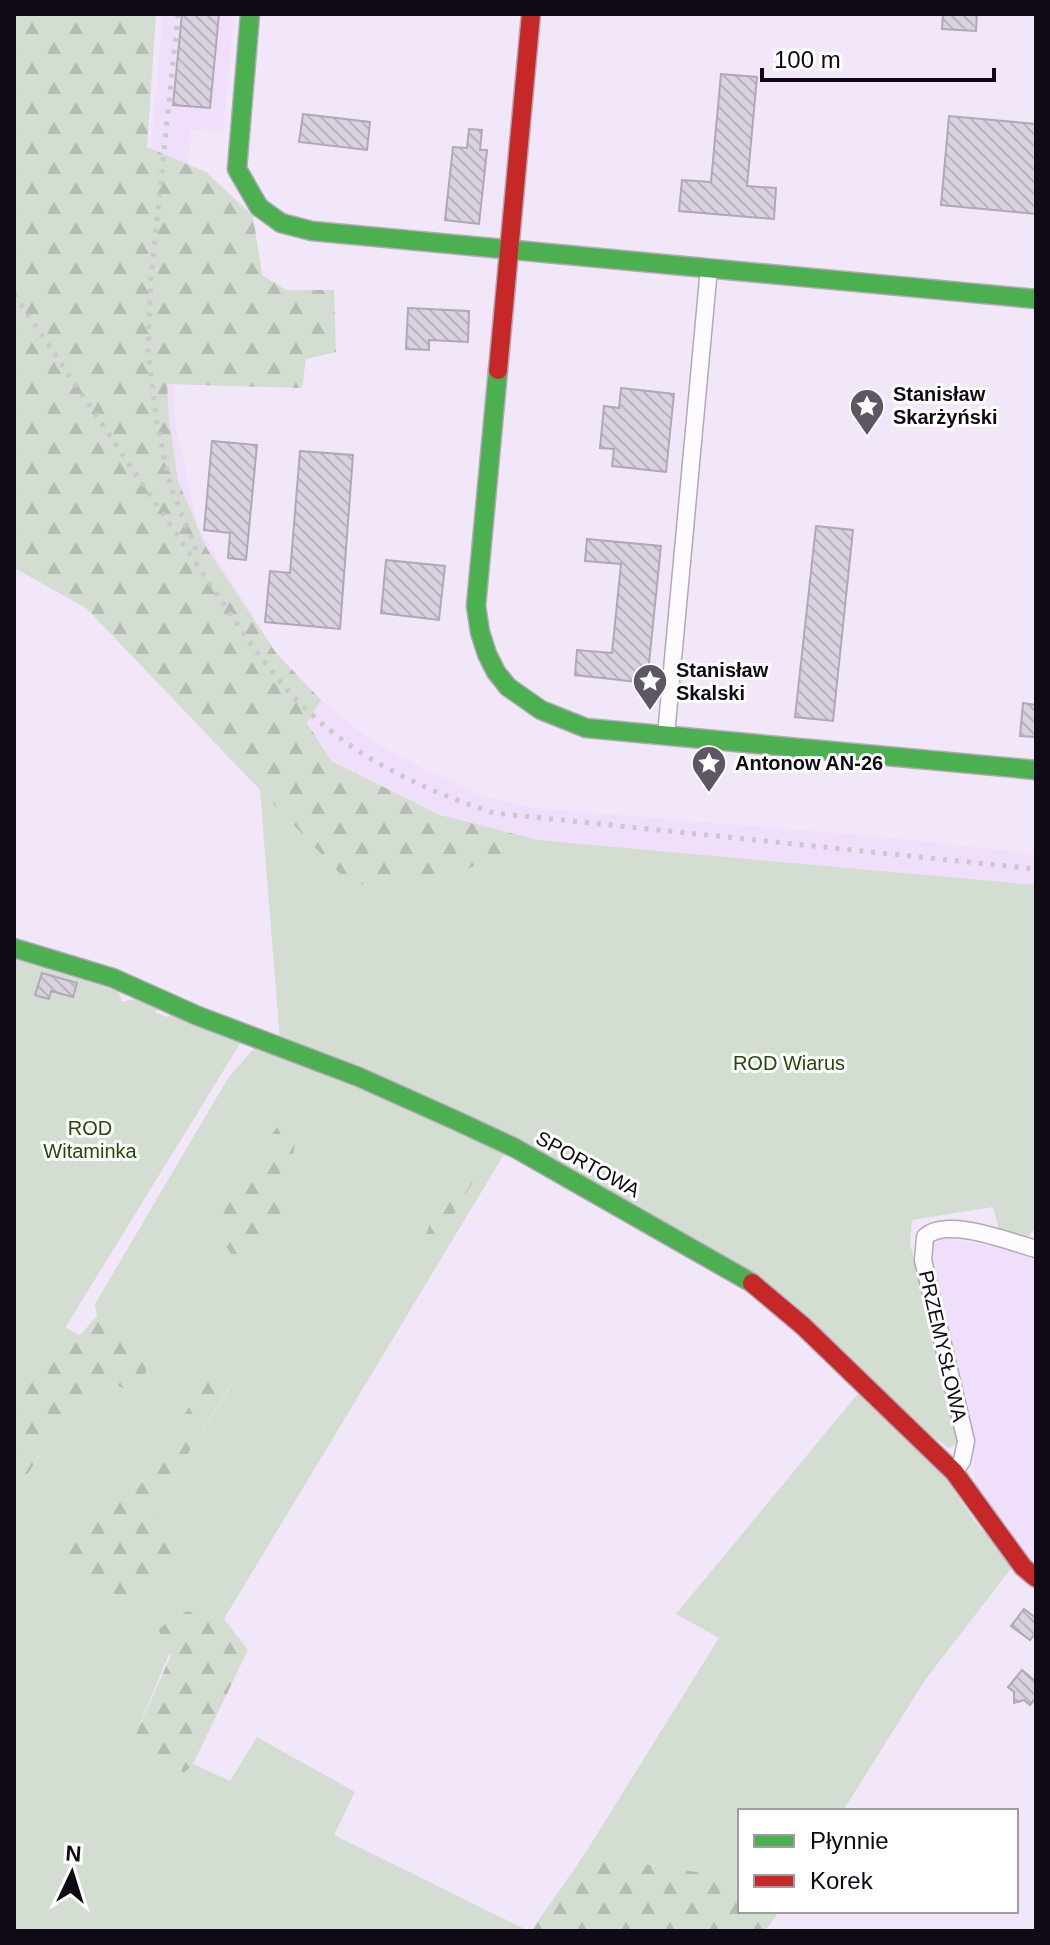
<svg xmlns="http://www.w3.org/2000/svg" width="1050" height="1945" font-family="Helvetica,sans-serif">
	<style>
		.built { fill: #efdffa }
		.green { fill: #d4ddd1; fill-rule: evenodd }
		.forest { fill: url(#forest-firs) }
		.building { fill: url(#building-back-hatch); stroke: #b0a8b5; stroke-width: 2 }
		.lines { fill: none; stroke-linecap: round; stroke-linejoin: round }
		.street-casing { stroke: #b1a9b7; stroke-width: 19 }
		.fast-casing { stroke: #b1a9b7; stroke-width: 21 }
		.jam-casing { stroke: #b1a9b7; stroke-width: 21 }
		.street { stroke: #fdfbfe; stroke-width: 16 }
		.fast { stroke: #4caf50; stroke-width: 18 }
		.jam { stroke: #c62828; stroke-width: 18 }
		.rail { stroke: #cac8cc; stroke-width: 5; stroke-dasharray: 4 8; stroke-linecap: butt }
		.labels { text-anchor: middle; stroke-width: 6; stroke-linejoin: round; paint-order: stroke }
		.poi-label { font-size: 20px; font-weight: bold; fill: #0f0a13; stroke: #fff; text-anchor: start }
		.park-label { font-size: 20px; fill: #244a09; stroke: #fff }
		.street-label { font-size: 20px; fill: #0f0a13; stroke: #fff }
	</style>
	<defs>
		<pattern id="forest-firs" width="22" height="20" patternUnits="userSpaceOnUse" patternTransform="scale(2)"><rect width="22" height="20" fill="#d4ddd1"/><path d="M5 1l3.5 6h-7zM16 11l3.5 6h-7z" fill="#b5bcb3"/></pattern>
		<pattern id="building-back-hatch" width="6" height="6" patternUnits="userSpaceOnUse" patternTransform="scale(2)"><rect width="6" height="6" fill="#d9d2df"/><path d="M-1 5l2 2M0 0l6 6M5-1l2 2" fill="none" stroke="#b9b3be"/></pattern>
	</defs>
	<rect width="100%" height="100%" fill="#f1e7f8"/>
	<g class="built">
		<polygon points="163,14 234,14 223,132 190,130 173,357 174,416 197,525 276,653 321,700 371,741 432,773 482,796 535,808 881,837 1036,854 1036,885 538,840 440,815 331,761 280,716 14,268 142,252"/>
		<polygon points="942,1237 1036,1255 1036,1572 976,1492 972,1441 928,1260 931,1244"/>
	</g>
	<g class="green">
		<polygon points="260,790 352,885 420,882 448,877 538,840 1036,885 1036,1232 1032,1231 1027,1239 1010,1232 1000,1232 993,1207 912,1220 910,1244 958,1430 958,1442 949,1448 932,1436 736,1265 280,1041"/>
		<polygon points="14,959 118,991 122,1002 135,999 158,1009 154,1012 167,1017 172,1014 241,1042 14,1411"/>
		<path d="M255 1047 306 1062 506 1151 224 1619 187 1611 133 1741 184 1773 193 1764 230 1781 257 1737 355 1792 334 1835 529 1931H14V1475L23 1483 68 1406 108 1381 140 1396 152 1346 97 1316 95 1304 228 1078ZM214 1370 233 1382 155 1507 67 1554 78 1536 64 1525 131 1496Z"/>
		<polygon points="861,1390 940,1470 974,1520 1013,1566 925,1680 843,1811 740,1811 740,1888 723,1876 584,1855 719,1638 676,1614"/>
	</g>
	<g class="forest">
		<polygon points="14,14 156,14 147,147 206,172 253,216 262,275 286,290 334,290 336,352 306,359 302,388 167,384 169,420 178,481 206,547 276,653 321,700 307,723 331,761 440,815 538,840 448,877 420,882 351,885 86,608 14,568"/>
		<polygon points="280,1122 297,1133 283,1211 234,1258 212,1227"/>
		<polygon points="466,1174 476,1177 423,1266 416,1262 438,1202"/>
		<polygon points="97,1316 152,1346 140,1396 108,1381 68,1406 22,1484 14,1475 14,1411 65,1327 80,1335"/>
		<polygon points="214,1369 233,1381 155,1507 178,1558 132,1608 66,1554 78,1536 64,1525 131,1496"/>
		<polygon points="187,1611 224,1619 248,1650 193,1764 184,1773 133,1741 171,1655 158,1629"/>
		<polygon points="584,1855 723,1876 740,1888 740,1911 771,1911 777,1915 765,1931 531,1931"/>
	</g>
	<g class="building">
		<polygon points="182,14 219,14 210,108 173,105"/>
		<polygon points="943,14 977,14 976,31 942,29"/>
		<polygon points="721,74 757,77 747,186 776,188 774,219 679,211 682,180 711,182"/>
		<polygon points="303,114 370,122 367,150 299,142"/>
		<polygon points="949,116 1036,124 1036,214 941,205"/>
		<polygon points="469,129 482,130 480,150 487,150 479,224 445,220 453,147 467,148"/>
		<polygon points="408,308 469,311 468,342 429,340 429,350 406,349"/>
		<polygon points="621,388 674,394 666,472 612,466 614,449 600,448 604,406 619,408"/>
		<polygon points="212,441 257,445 246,560 228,558 230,533 204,530"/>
		<polygon points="300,451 353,455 340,629 265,622 270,571 290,573"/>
		<polygon points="816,526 853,530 833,721 795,717"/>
		<polygon points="587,539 661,546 647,683 575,675 577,650 612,653 621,564 585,561"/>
		<polygon points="386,560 445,566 439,620 381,613"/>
		<polygon points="1023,703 1036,705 1036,737 1020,736"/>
		<polygon points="42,973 77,983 73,997 51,991 49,999 35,995"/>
		<polygon points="1024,1609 1036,1618 1036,1632 1030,1640 1011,1626"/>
		<polygon points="1022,1670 1036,1682 1036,1698 1030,1705 1024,1700 1014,1703 1014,1692 1008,1687"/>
	</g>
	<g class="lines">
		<g class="street-casing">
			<g id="street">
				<polyline points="666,735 709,268"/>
				<path d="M954 1472 962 1461 966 1441 923 1260 925 1237C946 1216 1010 1242 1036 1249"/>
			</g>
		</g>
		<g class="fast-casing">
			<g id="fast">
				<polyline points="250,14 237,169 259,207 281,223 312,231 1036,299"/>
				<polyline points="498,370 476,606 480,632 487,654 496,672 508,687 541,710 586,728 1036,770"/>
				<polyline points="14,948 113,978 198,1016 359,1077 455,1120 515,1148 752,1283"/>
			</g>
		</g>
		<g class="jam-casing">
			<g id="jam">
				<polyline points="498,370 531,14"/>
				<polyline points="752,1283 803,1326 954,1472 1023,1567 1036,1578"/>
			</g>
		</g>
		<use href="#street" class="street"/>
		<use href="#fast" class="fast"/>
		<use href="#jam" class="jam"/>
		<g class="rail">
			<polyline points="178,14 151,278 148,352 157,423 170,485 197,552"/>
			<path d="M14 294 254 649C267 664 279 681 293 696 346 754 420 789 494 813L1036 869"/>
		</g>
	</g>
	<defs>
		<g id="sight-pin" transform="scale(1.8)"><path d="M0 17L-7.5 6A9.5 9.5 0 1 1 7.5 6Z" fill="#5e5763" stroke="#fff"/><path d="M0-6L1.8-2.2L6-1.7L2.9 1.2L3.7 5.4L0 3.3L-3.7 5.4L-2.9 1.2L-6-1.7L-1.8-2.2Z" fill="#fff"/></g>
	</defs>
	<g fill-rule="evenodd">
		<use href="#sight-pin" x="867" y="406"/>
		<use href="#sight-pin" x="650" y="681"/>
		<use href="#sight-pin" x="709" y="763"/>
	</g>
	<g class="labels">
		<g class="poi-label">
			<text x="893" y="401">Stanisław<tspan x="893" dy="23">Skarżyński</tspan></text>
			<text x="676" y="677">Stanisław<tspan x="676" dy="23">Skalski</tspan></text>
			<text x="735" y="770">Antonow AN-26</text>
		</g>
		<g class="park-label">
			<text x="789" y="1070">ROD Wiarus</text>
			<text x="90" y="1135">ROD<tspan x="90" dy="23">Witaminka</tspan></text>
		</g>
		<g class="street-label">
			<text transform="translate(588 1164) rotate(29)" y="7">SPORTOWA</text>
			<text transform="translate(943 1346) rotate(77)" y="7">PRZEMYSŁOWA</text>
		</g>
	</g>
	<rect width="1050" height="1945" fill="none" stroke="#0f0a13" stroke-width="32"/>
	<rect x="738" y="1809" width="280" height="104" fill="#ffffff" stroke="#9f9da1" stroke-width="2"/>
	<rect x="754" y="1835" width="40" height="12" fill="#4caf50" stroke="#9f9da1" stroke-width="2"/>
	<text x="810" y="1849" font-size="24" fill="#0f0a13">Płynnie</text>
	<rect x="754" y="1875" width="40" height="12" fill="#c62828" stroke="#9f9da1" stroke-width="2"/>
	<text x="810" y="1889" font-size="24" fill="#0f0a13">Korek</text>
	<g transform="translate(72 1873) rotate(4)" stroke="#ffffff" stroke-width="6" paint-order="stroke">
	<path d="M0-6L14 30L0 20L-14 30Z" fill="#0f0a13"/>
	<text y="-12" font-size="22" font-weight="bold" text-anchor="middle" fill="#0f0a13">N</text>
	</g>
	<path d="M762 68v12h232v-12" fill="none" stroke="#0f0a13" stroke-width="4"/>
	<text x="774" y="68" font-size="24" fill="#0f0a13" stroke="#ffffff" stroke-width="6" paint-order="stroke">100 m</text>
</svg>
